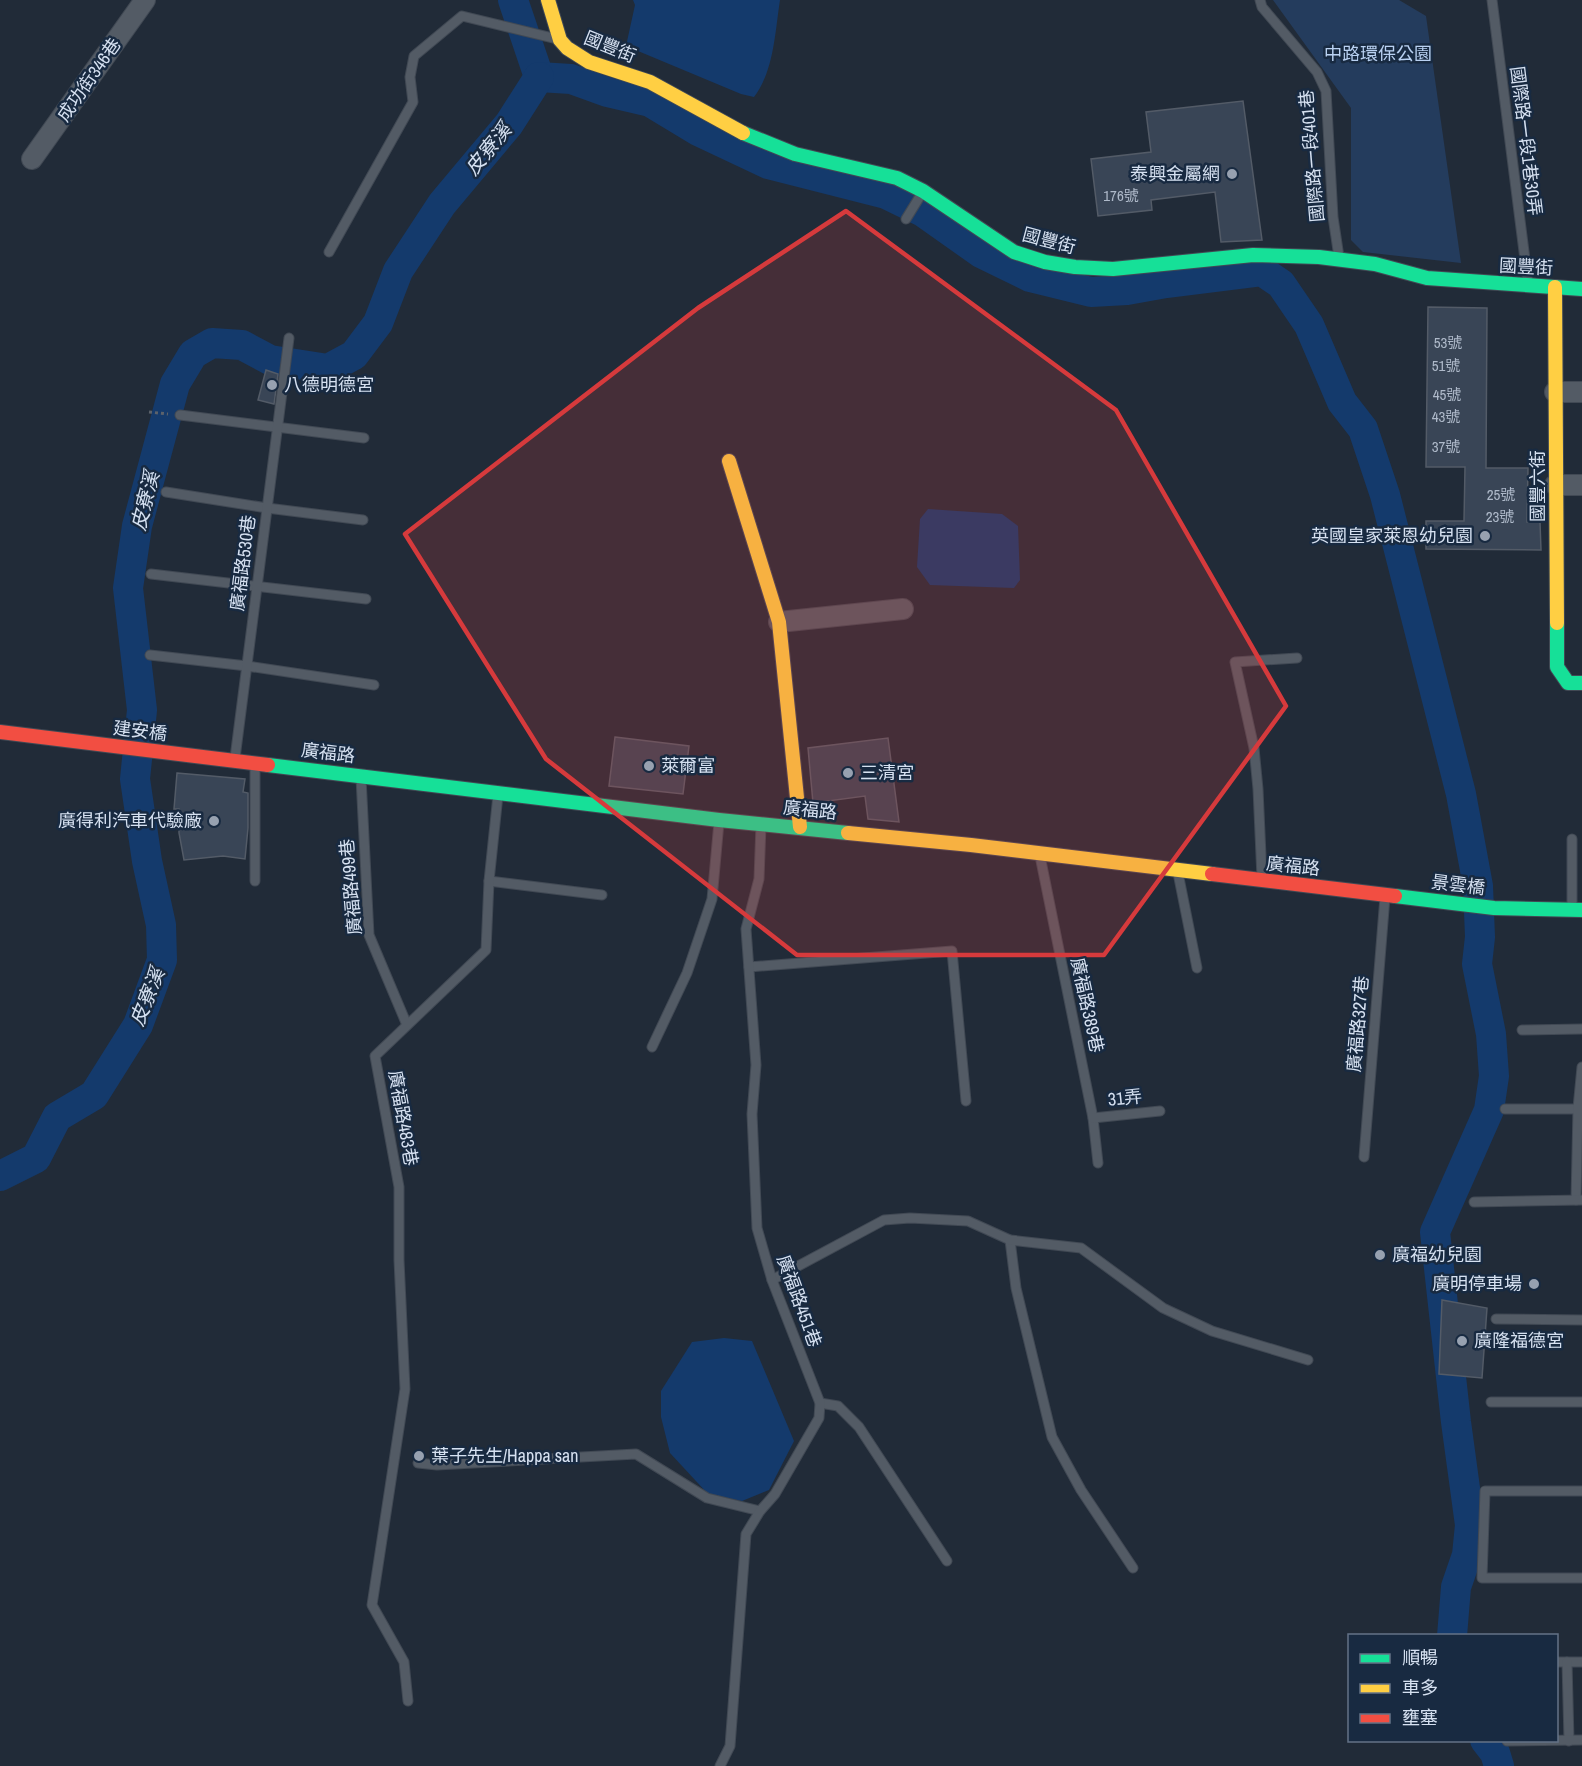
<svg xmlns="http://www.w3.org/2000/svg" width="1582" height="1766" font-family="'Archivo Narrow','Noto Sans TC',sans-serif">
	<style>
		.green { fill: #243c5d }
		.water { fill: #143a6c }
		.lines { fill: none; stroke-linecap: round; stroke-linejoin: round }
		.river { stroke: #143a6c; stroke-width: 30 }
		.building { fill: #394556; stroke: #535b67; stroke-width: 1.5 }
		.lane-casing { stroke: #414954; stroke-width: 11 }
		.street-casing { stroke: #414954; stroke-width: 22 }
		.fast-casing { stroke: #414954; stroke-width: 16 }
		.slow-casing { stroke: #414954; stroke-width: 16 }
		.jam-casing { stroke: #414954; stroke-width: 16 }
		.path { stroke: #5c626b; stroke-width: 3; stroke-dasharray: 3 3; stroke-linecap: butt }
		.lane { stroke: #535b65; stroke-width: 9 }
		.street { stroke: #535b65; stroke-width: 20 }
		.fast { stroke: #16e098; stroke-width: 14 }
		.slow { stroke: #ffcf43; stroke-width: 14 }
		.jam { stroke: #f24e42; stroke-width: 14 }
		.marked { fill: #d63a3c; fill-opacity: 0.2; stroke: #d63a3c; stroke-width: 4.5; stroke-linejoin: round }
		.poi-dot { fill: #97a1b0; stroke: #182a41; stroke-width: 2 }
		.labels { text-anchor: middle; stroke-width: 5; stroke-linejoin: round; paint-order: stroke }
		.number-label { font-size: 15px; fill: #afbaca }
		.street-label { font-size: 18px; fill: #d6e1f1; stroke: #182a41 }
		.park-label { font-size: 18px; fill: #b9d1f2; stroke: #182a41 }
		.poi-label { font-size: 18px; fill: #d6e1f1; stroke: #182a41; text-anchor: start }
		.water-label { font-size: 20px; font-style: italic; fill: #d5e1f1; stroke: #182a41 }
	</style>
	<rect width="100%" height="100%" fill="#212b38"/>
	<polygon class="green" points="1273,0 1399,0 1426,16 1461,263 1363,252 1351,240 1351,108"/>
	<g class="water">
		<path d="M633 0H780C775 32 774 71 754 97L741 94 626 46 635 5Z"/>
		<polygon points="928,509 1002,514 1018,526 1020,580 1014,588 930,585 917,567 920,519"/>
		<polygon points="724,1338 752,1341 794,1441 769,1490 742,1501 708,1494 670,1453 661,1417 661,1391 692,1342"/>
	</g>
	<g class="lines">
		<g class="river">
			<polyline points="513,0 539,77"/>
			<polyline points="539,77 571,79 607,92 650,102 698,131 768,164 886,194 923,212 981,253 1030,277 1091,292 1127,290 1166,283 1262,271 1281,284 1309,325 1342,402 1363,429 1385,495 1461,794 1478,886 1480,937 1477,964 1491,1034 1494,1076 1489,1110 1435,1232 1456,1422 1470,1525 1467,1555 1456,1587 1452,1636"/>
			<polyline points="0,1176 36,1158 57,1117 94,1095 138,1025 162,960 161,925 147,861 135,779 142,710 128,588 137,526 175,384 193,354 212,343 242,345 270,360 328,369 354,355 378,323 398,271 442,204 509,124 539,77"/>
			<polyline points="1485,1740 1495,1753 1499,1766"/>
		</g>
	</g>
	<g class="building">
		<polygon points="1243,101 1262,240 1221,242 1215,192 1151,200 1152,210 1098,216 1091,159 1151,152 1146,112"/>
		<polygon points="1428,307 1487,308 1486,468 1528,468 1527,522 1540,522 1541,550 1426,549 1426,521 1464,521 1465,467 1426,467"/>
		<polygon points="266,370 278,374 274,404 258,400"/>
		<polygon points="615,737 689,746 683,794 609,786"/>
		<polygon points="888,738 899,822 868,819 865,796 813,803 808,748"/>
		<polygon points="177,773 245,779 243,792 248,793 248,828 245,859 223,856 184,860 179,833 179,809 174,809"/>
		<polygon points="1442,1300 1487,1308 1482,1378 1439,1374"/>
	</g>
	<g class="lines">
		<g class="lane-casing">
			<g id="lane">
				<polyline points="1260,0 1262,7 1317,72 1326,91 1333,217 1339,257"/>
				<polyline points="1492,0 1528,283"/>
				<polyline points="906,219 922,193"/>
				<polyline points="329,252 413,102 410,77 414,56 462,16 557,39"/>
				<polyline points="180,415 364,438"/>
				<polyline points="166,492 267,508 363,520"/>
				<polyline points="151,574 366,599"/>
				<polyline points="150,655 247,666 374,685"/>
				<polyline points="235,758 289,338"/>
				<polyline points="255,765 255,881"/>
				<polyline points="361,778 369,935 407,1025"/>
				<polyline points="1572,839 1572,907"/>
				<polyline points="1040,856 1093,1118 1098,1163"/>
				<polyline points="1178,873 1197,968"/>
				<polyline points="1262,878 1258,789 1254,748 1235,662 1297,658"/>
				<polyline points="489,881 602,895"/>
				<polyline points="749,967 952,951 966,1101"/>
				<polyline points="1522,1030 1582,1029"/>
				<polyline points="652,1047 687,973 712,899 719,822"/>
				<polyline points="1505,1109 1581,1109"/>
				<polyline points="1093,1118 1160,1111"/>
				<polyline points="1364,1157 1385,897"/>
				<polyline points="1576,1200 1578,1108 1582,1067"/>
				<polyline points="1474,1202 1582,1200"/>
				<polyline points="1010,1240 1016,1288 1052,1437 1081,1490 1133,1568"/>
				<polyline points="772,1280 884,1220 910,1218 968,1221 1010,1240 1081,1248 1163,1308 1212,1331 1308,1360"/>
				<polyline points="1496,1319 1582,1320"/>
				<polyline points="1491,1402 1582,1402"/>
				<polyline points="820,1403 838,1406 859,1427 947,1561"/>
				<polyline points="418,1463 437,1465 636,1454 707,1498 760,1511"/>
				<polyline points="1582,1491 1485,1491 1482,1578 1582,1578"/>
				<polyline points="1556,1662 1582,1662"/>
				<polyline points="1567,1662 1569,1741"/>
				<polyline points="408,1701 404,1662 372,1605 405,1389 399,1260 399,1187 375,1056 486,950 489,881 498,795"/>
				<polyline points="1507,1741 1582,1740"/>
				<polyline points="720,1766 730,1746 746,1534 760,1511 775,1494 819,1418 820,1403 772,1280 757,1228 752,1114 756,1065 746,929 759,879 761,825"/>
			</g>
		</g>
		<g class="street-casing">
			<g id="street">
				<polyline points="32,159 145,0"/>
				<polyline points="1555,392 1582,392"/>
				<polyline points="1555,485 1582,485"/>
				<polyline points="779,622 903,609"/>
			</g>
		</g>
		<g class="fast-casing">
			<g id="fast">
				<polyline points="743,133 795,154 897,178 923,191 1014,252 1045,262 1075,267 1113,269 1253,255 1319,257 1375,264 1427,278 1582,289"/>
				<polyline points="1557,623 1557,667 1568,683 1582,683"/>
				<polyline points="268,765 719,820 848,833"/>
				<polyline points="1395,896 1494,908 1582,910"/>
			</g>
		</g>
		<g class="slow-casing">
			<g id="slow">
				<polyline points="548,0 560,40 567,48 589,62 650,82 743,133"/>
				<polyline points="1555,287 1557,623"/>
				<polyline points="729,461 779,622 800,827"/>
				<polyline points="848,833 971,845 1212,874"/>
			</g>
		</g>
		<g class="jam-casing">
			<g id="jam">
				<polyline points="0,732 268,765"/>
				<polyline points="1212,874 1395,896"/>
			</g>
		</g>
		<polyline class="path" points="149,412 168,414"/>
		<use href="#lane" class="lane"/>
		<use href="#street" class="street"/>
		<use href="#fast" class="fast"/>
		<use href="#slow" class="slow"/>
		<use href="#jam" class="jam"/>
	</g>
	<path class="marked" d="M846 211 1116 410 1286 706 1104 955H797L546 759 405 534 698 308Z"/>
	<g class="poi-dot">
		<circle cx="1232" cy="174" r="6"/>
		<circle cx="272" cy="385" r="6"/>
		<circle cx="1485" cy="536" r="6"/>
		<circle cx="649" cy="766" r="6"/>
		<circle cx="848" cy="773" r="6"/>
		<circle cx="214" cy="821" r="6"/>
		<circle cx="1380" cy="1255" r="6"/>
		<circle cx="1534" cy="1284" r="6"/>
		<circle cx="1462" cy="1341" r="6"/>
		<circle cx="419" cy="1456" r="6"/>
	</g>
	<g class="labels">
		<g class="number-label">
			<text x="1121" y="201">176號</text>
			<text x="1448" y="348">53號</text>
			<text x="1446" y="371">51號</text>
			<text x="1447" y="400">45號</text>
			<text x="1446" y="422">43號</text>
			<text x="1446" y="452">37號</text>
			<text x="1501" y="500">25號</text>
			<text x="1500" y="522">23號</text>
		</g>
		<g class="street-label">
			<text transform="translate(610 47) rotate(22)" y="6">國豐街</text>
			<text transform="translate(89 80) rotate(-55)" y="6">成功街346巷</text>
			<text transform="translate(1526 141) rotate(83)" y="6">國際路一段1巷30弄</text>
			<text transform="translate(1312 156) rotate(-95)" y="6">國際路一段401巷</text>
			<text transform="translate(1049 241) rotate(15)" y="6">國豐街</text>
			<text transform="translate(1526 267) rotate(3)" y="6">國豐街</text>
			<text transform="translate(1538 486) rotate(-90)" y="6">國豐六街</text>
			<text transform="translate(243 563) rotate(-83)" y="6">廣福路530巷</text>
			<text transform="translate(140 731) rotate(7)" y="6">建安橋</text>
			<text transform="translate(328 753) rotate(7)" y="6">廣福路</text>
			<text transform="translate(810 810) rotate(6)" y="6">廣福路</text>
			<text transform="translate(1293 866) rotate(6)" y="6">廣福路</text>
			<text transform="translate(1458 885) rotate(7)" y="6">景雲橋</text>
			<text transform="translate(351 887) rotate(-95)" y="6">廣福路499巷</text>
			<text transform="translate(1087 1005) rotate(78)" y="6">廣福路389巷</text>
			<text transform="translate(1358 1024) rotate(-85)" y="6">廣福路327巷</text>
			<text transform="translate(1125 1098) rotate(-6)" y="6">31弄</text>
			<text transform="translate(403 1118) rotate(80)" y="6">廣福路483巷</text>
			<text transform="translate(799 1301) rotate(70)" y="6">廣福路451巷</text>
		</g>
		<g class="park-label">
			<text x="1378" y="60">中路環保公園</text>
		</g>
		<g class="poi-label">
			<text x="1220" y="180" text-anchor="end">泰興金屬網</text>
			<text x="284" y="391">八德明德宮</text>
			<text x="1473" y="542" text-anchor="end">英國皇家萊恩幼兒園</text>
			<text x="661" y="772">萊爾富</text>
			<text x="860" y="779">三清宮</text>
			<text x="202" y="827" text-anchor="end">廣得利汽車代驗廠</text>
			<text x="1392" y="1261">廣福幼兒園</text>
			<text x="1522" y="1290" text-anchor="end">廣明停車場</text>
			<text x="1474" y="1347">廣隆福德宮</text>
			<text x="431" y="1462">葉子先生/Happa san</text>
		</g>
		<g class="water-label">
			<text transform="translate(488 149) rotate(-51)" y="7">皮寮溪</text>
			<text transform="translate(145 501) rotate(-76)" y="7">皮寮溪</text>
			<text transform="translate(147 997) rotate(-68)" y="7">皮寮溪</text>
		</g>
	</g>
	<rect x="1348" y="1634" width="210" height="108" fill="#182a41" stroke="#647387" stroke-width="1.5"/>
	<rect x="1360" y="1654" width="30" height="9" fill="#16e098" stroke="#647387" stroke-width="1.5"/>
	<text x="1402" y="1664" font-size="18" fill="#d6e1f1">順暢</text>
	<rect x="1360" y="1684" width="30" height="9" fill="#ffcf43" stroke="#647387" stroke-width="1.5"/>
	<text x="1402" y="1694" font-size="18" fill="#d6e1f1">車多</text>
	<rect x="1360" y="1714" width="30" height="9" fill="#f24e42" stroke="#647387" stroke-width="1.5"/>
	<text x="1402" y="1724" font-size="18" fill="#d6e1f1">壅塞</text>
</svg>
